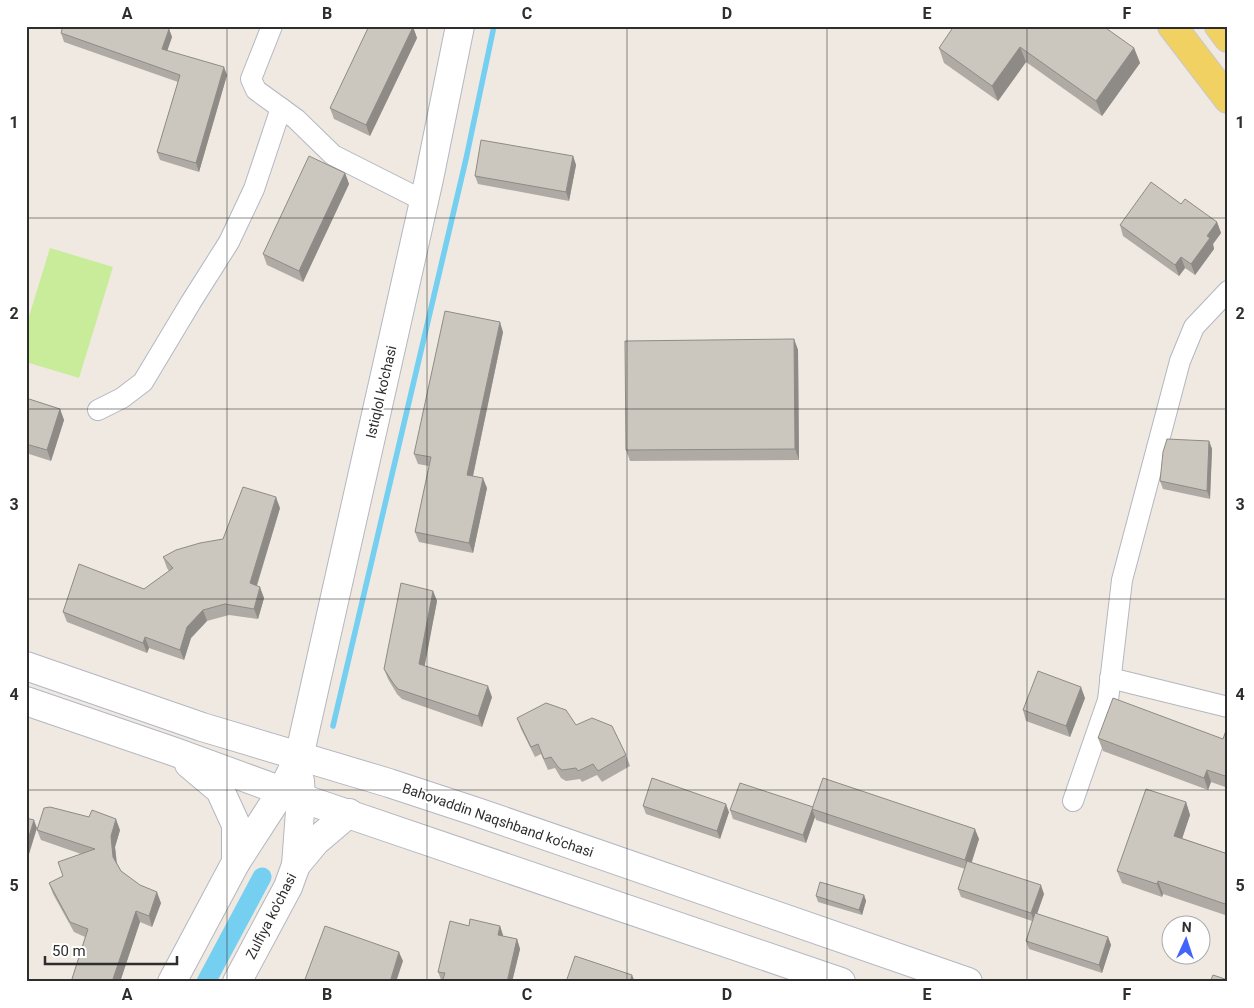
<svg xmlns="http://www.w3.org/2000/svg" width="1254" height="1008" font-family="Roboto,sans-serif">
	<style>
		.pitch { fill: #c9ec9a }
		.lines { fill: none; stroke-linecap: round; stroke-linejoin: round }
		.stream { stroke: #75cff0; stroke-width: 5.5 }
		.canal { stroke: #75cff0; stroke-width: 19 }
		.street-casing { stroke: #b4b7c1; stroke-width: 22 }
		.secondary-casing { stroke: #b4b7c1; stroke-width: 30 }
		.primary-casing { stroke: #c9c9c9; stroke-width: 30 }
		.street { stroke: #fff; stroke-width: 20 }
		.secondary { stroke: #fff; stroke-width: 28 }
		.primary { stroke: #f2d163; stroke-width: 28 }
		.wall { fill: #afaba4 }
		.shaded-wall { fill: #8e8b86 }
		.building { fill: #cbc7bf; stroke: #8e8b86 }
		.grid { fill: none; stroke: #2e2e2e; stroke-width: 1; stroke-opacity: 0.55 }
		.labels { text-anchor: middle; stroke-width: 4; stroke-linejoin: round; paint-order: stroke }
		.street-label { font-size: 14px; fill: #2e2e2e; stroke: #fff }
		.neatline { fill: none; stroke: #2e2e2e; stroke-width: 2 }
		.grid-label { font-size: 16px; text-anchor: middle; font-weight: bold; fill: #2e2e2e }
	</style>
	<rect width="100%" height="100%" fill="#efe9e1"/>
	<polygon class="pitch" points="50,248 113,267 79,378 26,362 26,326"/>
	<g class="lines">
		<polyline class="stream" points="333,726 466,159 494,26"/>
		<polyline class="canal" points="206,982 262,877"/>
		<g class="street-casing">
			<g id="street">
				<polyline points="272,26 251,79 256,90 296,119 333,155 424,201"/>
				<polyline points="98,410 122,398 143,382 191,302 229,242 254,189 281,108"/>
				<polyline points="1110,678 1228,707"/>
				<polyline points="1073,801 1108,700 1122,580 1180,361 1194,327 1228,291"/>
			</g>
		</g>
		<g class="secondary-casing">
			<g id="secondary">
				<polyline points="26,666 202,727 389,783 477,812 968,982"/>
				<polyline points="26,701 175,752 301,798 841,982"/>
				<polyline points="189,764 220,790 236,825 236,862"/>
				<polyline points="296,865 316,841 349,813"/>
				<polyline points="172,982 236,862 282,791 299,757 429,179 460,26"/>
				<polyline points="237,982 288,887 296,865 301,798 300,781"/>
			</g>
		</g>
		<g class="primary-casing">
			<g id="primary">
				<polyline points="1172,26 1228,99"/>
				<polyline points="1219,26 1228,38"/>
			</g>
		</g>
		<use href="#street" class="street"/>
		<use href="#secondary" class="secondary"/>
		<use href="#primary" class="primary"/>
	</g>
	<g class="wall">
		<polygon points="413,27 417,38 370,136 334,119 330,108"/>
		<polygon points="1034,28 1134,48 1140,63 1102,116 1026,62 998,101 944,63 939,48"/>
		<polygon points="169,29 172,37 167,51 227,75 199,172 160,160 157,152 178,82 64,42 61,33"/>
		<polygon points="573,156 576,165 569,201 478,184 475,176"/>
		<polygon points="345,173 349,184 303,282 267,265 263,254"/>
		<polygon points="1181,204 1217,222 1221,233 1213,244 1214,249 1195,275 1185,268 1179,276 1123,236 1120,225"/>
		<polygon points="503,332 473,476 487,488 473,553 419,542 415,532 429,466 418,464 414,454"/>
		<polygon points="794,339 798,350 799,460 630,461 626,450"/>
		<polygon points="26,398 60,409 64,420 51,461 26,453"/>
		<polygon points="1209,441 1212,449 1210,499 1163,489 1160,481"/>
		<polygon points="280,508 257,586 264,598 258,619 229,615 207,621 191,638 184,660 149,648 147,653 67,622 63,612 144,589 169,571 167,568 163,557 223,539"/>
		<polygon points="433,591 437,601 424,666 492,697 482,727 402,699 397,694 388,679 384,669"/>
		<polygon points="1085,698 1070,737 1026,721 1023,710"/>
		<polygon points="517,718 576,725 626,755 630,766 602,782 597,775 582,782 580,779 566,781 561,778 555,768 548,770 541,754 535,757 521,729"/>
		<polygon points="1228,725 1228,788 1211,782 1208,790 1103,751 1098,738 1223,739"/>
		<polygon points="1186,802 1190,815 1182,838 1228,854 1228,916 1163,894 1162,897 1122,883 1117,871"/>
		<polygon points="643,806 729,812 720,839 646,814"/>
		<polygon points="813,807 979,839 971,862 1044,894 1037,914 1108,937 1111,945 1102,973 1029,949 1026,941 1032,921 961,897 958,889 965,869 816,820 815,817 806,843 733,819 730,810"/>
		<polygon points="37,830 120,830 115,847 117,863 121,871 161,903 152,927 140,922 120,982 71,982 85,937 74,932 53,894 49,883 63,876 81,854 41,840"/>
		<polygon points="864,895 866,901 862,915 818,902 816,896"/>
		<polygon points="469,926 500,926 503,936 517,939 520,949 512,982 442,982 438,972"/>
	</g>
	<g class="shaded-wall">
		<polygon points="413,27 417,38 370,136 366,125"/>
		<polygon points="169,29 172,37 165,57 162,49"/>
		<polygon points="1020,47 1026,62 998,101 992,86"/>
		<polygon points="1134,48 1140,63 1102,116 1096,101"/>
		<polygon points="224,67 227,75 199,172 196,163"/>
		<polygon points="573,156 576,165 569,201 566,192"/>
		<polygon points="345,173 349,184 303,282 299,271"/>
		<polygon points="1217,222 1221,233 1213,244 1214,249 1195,275 1191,264 1207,236"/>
		<polygon points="1181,257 1185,268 1179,276 1175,265"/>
		<polygon points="500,322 503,332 471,485 467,475"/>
		<polygon points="794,339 798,350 799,460 795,449"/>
		<polygon points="60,409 64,420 51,461 47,450"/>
		<polygon points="1209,441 1212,449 1210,499 1207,491"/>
		<polygon points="483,478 487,488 473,553 469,543"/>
		<polygon points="276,497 280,508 254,594 250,583"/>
		<polygon points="260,587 264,598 258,619 254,609"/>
		<polygon points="433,591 437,601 423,675 419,664"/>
		<polygon points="203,610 207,621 191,638 184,660 180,650 187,627"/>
		<polygon points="145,637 149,648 147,653 143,643"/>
		<polygon points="488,686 492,697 482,727 478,716"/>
		<polygon points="1081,687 1085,698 1070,737 1066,726"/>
		<polygon points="1207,770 1211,782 1208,790 1204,778"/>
		<polygon points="1186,802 1190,815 1179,848 1174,836"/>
		<polygon points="726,804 729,812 720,839 717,831"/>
		<polygon points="812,809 815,817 806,843 803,835"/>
		<polygon points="116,819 120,830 115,847 117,868 113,857 111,836"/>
		<polygon points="34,820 37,828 26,864 26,846"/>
		<polygon points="975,829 979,839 969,871 965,860"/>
		<polygon points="1158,881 1163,894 1162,897 1157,884"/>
		<polygon points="1041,885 1044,894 1034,922 1031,913"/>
		<polygon points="157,892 161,903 152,927 149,916"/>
		<polygon points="864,895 866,901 862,915 859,910"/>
		<polygon points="136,911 140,922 120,982 112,982"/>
		<polygon points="500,926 503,935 501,944 498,935"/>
		<polygon points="1108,937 1111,945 1102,973 1099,965"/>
		<polygon points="517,939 520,949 512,982 507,982"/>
		<polygon points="399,952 403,961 396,982 390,982"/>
		<polygon points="632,975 635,982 630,982"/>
	</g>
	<g class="building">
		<polygon points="63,26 162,26 169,29 162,49 224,67 196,163 157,152 180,75 61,33"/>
		<polygon points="369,26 411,26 413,27 366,125 330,108"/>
		<polygon points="954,26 1031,26 1034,28 1035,26 1103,26 1134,48 1096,101 1020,47 992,86 939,48"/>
		<polygon points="481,140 573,156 566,192 475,176"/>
		<polygon points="309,156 345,173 299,271 263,254"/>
		<polygon points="1151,182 1181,204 1185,199 1217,222 1207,236 1210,238 1191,264 1181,257 1175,265 1120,225"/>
		<polygon points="445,311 500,322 467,475 483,478 469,543 415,532 431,457 414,454"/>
		<polygon points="794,339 795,449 626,450 625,341"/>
		<polygon points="26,398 60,409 47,450 26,444"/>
		<polygon points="1167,439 1209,441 1207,491 1160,481 1163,452"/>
		<polygon points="243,487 276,497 250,583 260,587 254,609 225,604 203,610 187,627 180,650 145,637 143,643 63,612 79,564 144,589 173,568 163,557 176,550 200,543 223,539"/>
		<polygon points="401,583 433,591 419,664 488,686 478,716 398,689 393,683 384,669"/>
		<polygon points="1038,671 1081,687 1066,726 1023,710"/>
		<polygon points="1113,698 1223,739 1228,725 1228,777 1207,770 1204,778 1098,738"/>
		<polygon points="546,703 566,710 576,725 592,718 612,726 626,755 598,771 593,764 578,771 576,768 562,770 558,767 551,757 544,759 538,744 531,747 517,718"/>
		<polygon points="652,778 726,804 717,831 643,806"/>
		<polygon points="823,778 975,829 965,860 812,809"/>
		<polygon points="740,783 813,807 803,835 730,810"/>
		<polygon points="1146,789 1186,802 1174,836 1228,854 1228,905 1158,881 1157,884 1117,871"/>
		<polygon points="50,807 89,817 92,810 116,819 111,836 113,857 121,871 140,885 157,892 149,916 136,911 112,982 71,982 88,929 70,922 49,883 63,876 58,862 95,849 37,830 44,808"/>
		<polygon points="26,818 34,820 26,846"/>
		<polygon points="967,861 1041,885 1031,913 958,889"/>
		<polygon points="820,882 864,895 859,910 816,896"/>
		<polygon points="1035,913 1108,937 1099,965 1026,941"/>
		<polygon points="470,919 500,926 498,935 517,939 507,982 442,982 445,973 438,972 450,921 469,926"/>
		<polygon points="325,926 399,952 390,982 304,982"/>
		<polygon points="575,956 632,975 630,982 566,982"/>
		<polygon points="1213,975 1228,980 1228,982 1210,982"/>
	</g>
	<path class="grid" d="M227 26V982M427 26V982M627 26V982M827 26V982M1027 26V982M26 218H1228M26 409H1228M26 599H1228M26 790H1228"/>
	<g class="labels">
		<g class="street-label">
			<text transform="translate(381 392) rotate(-77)" y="5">Istiqlol ko'chasi</text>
			<text transform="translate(498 820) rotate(19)" y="5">Bahovaddin Naqshband ko'chasi</text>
			<text transform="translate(271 916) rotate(-63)" y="5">Zulfiya ko'chasi</text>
		</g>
	</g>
	<rect width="1254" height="1008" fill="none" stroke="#ffffff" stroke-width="55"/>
	<g transform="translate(1186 940) rotate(3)"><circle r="24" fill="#ffffff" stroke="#ababab"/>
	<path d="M0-4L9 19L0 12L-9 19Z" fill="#4264fb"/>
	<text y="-8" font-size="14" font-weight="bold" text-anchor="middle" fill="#2e2e2e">N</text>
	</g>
	<path d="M45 956v8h132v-8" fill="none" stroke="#2e2e2e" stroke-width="2.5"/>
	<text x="52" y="956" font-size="15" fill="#2e2e2e" stroke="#ffffff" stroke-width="4" paint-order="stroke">50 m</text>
	<rect x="28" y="28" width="1198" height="952" class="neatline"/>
	<g class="grid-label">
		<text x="127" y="19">A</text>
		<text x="327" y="19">B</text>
		<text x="527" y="19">C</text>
		<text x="727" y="19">D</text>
		<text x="927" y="19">E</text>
		<text x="1127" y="19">F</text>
		<text x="14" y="128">1</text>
		<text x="1240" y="128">1</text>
		<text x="14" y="319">2</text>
		<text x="1240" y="319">2</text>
		<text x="14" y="510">3</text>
		<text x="1240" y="510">3</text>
		<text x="14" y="700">4</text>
		<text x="1240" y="700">4</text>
		<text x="14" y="891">5</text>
		<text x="1240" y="891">5</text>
		<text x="127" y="1000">A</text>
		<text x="327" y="1000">B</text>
		<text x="527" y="1000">C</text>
		<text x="727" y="1000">D</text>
		<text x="927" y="1000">E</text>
		<text x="1127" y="1000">F</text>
	</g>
</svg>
